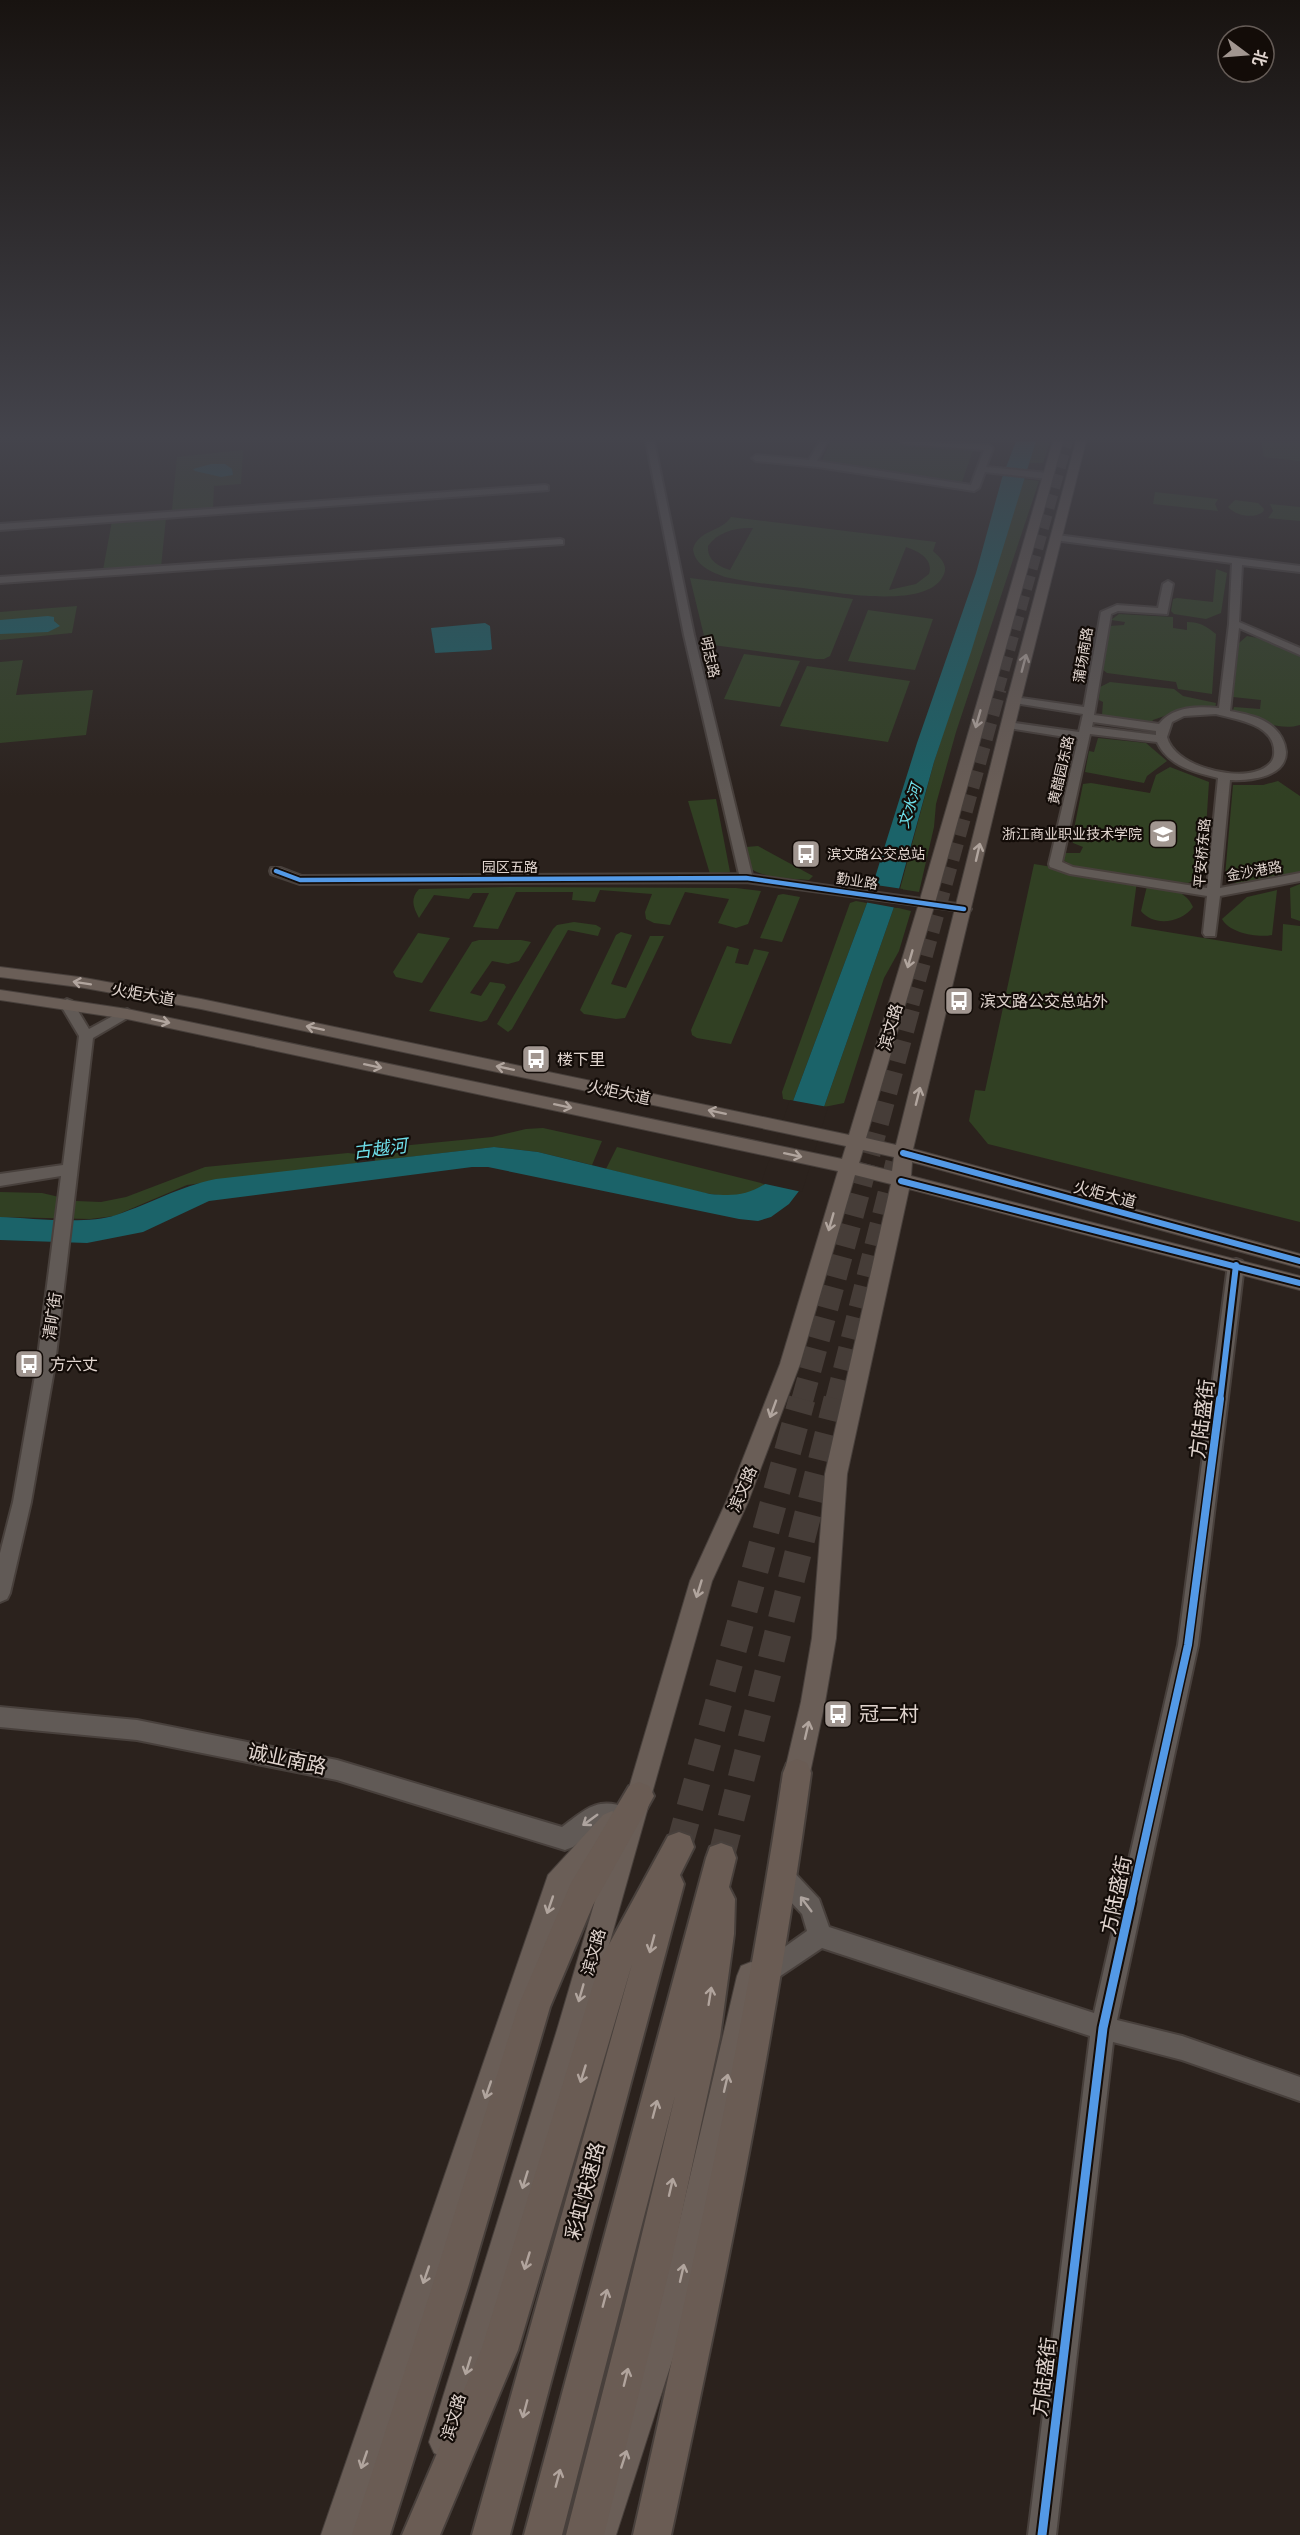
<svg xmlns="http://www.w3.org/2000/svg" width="1300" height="2535" font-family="Raleway,'Noto Sans SC',sans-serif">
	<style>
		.green { fill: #314023; fill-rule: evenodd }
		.water { fill: #1b6369 }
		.pier { fill: #2b221d }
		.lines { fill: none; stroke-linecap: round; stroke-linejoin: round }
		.highway-tunnel-far3 { stroke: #463d38; stroke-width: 14; stroke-dasharray: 14 7; stroke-linecap: butt }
		.highway-tunnel-far2 { stroke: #463d38; stroke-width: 17; stroke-dasharray: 17 8; stroke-linecap: butt }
		.highway-tunnel-far1 { stroke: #463d38; stroke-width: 22; stroke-dasharray: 22 10; stroke-linecap: butt }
		.highway-tunnel { stroke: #463d38; stroke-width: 27; stroke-dasharray: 27 14; stroke-linecap: butt }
		.minor-casing { stroke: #48403c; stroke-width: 4 }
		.major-casing { stroke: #48403c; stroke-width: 2 }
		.highway-casing { stroke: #48403c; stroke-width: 4 }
		.minor { fill: #615a56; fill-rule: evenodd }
		.major { fill: #6a5e57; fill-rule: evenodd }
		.highway { fill: #6a5c54; fill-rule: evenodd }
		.cycleway-far3-casing { stroke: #130c08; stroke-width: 8 }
		.cycleway-far2-casing { stroke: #130c08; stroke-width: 10 }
		.cycleway-far1-casing { stroke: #130c08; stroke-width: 11 }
		.cycleway-casing { stroke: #130c08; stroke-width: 13 }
		.cycleway-far3 { stroke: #5399e6; stroke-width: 4.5 }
		.cycleway-far2 { stroke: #5399e6; stroke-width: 6 }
		.cycleway-far1 { stroke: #5399e6; stroke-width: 8 }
		.cycleway { stroke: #5399e6; stroke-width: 9 }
		.oneway { stroke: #b1a59e }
		.oneway2 { stroke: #ada39e }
		.oneway3 { stroke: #b1a49d }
		.labels { text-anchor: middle; stroke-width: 4.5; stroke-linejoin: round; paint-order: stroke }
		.far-street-label { font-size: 14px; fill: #e0d4ce; stroke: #130c08 }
		.far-poi-label { font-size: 14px; fill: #e0d4ce; stroke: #130c08; text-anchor: end }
		.far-water-label { font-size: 15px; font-style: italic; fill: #6fe0eb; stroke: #130c08 }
		.street-label { font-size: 16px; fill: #e0d4ce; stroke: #130c08 }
		.poi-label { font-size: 16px; fill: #e0d4ce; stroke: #130c08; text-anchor: start }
		.water-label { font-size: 18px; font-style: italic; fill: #6fe0eb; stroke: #130c08 }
		.near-street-label { font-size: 20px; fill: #e0d4ce; stroke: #130c08 }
		.near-poi-label { font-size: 20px; fill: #e0d4ce; stroke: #130c08; text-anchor: start }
	</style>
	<rect width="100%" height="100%" fill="#2b221d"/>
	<g class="green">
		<polygon points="831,441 880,441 973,450 962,482 957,483 821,462"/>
		<polygon points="1036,441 1050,441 1043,463 1028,463"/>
		<polygon points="1261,441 1300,441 1300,461 1264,457"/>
		<polygon points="243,450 241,484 214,486 213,509 174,512 172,509 177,457"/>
		<polygon points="1024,479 1039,481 956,732 936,804 934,827 919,892 900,889 934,762"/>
		<polygon points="1155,492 1218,499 1215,504 1218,511 1153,504"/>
		<path d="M1235 500 1258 503 1264 509 1263 512C1253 519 1236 516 1228 507Z"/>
		<polygon points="1270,504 1300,507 1300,521 1268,518 1273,511"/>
		<path d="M731 517 936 542 933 551C940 557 948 565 944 574 930 611 833 592 803 588 777 585 751 583 725 577 712 572 695 566 693 549 699 529 722 532 731 517ZM753 528 730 570C718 566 707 560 708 546 717 532 737 527 753 528ZM906 547C918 551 934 559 929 574L916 584 889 590Z"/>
		<polygon points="166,518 161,567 103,570 112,521"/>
		<polygon points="1216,569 1227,573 1221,613 1206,619 1174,614 1171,611 1173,599 1177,598 1213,602"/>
		<polygon points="690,578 853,599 830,656 824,659 816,659 706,644"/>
		<polygon points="77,606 72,633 0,640 0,612"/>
		<polygon points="868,610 933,619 915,670 848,661"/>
		<path d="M1119 614 1173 617V628L1187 630V622C1200 622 1206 626 1216 634L1212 694 1178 689 1176 682 1107 673 1102 669 1109 626 1124 625 1125 622 1111 620Z"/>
		<path d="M1247 636 1268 640 1300 656V725C1276 732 1256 717 1233 710L1234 707 1260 709 1261 700 1233 697 1239 643Z"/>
		<polygon points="744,654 800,661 780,707 724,699"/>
		<polygon points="23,660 16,695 93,690 86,735 0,743 0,662"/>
		<polygon points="807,666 910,681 888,742 780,726"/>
		<polygon points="1110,682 1174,689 1183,696 1216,703 1215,708 1187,708 1153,720 1150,725 1106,717 1102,715 1103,702 1099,700 1100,687"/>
		<polygon points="1098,738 1146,743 1167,761 1147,776 1144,783 1085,772 1089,751 1094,752"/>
		<polygon points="1170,767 1209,782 1203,876 1188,883 1175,882 1079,869 1063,860 1065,853 1080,853 1083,847 1073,843 1072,839 1083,784 1091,783 1150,793 1156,775"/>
		<path d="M1278 781 1300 796V873C1280 877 1240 894 1225 876L1233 785H1263Z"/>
		<polygon points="716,799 730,872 710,874 688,801"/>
		<path d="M758 846 813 876 809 880C789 878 768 879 751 869L746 847Z"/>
		<polygon points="1034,864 1137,881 1131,926 1282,951 1283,924 1300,926 1300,1222 988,1144 969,1121 975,1090 985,1091"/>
		<polygon points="1300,884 1300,921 1291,918 1290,888"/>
		<path d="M1147 886C1165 889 1185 888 1193 907 1181 923 1154 927 1141 911Z"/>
		<path d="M510 887 736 888 761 891 748 924 736 928 718 923 729 899 685 892 670 925 654 923 646 919 645 912 652 894 600 890 595 902 572 900 573 892H516L498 929 473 927 489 893H473L469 899 434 895 419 918C413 907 410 899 419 889Z"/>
		<path d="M1277 890 1272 935C1258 938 1229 933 1222 919L1247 897Z"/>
		<polygon points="783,894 800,897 782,942 760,938 778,895"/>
		<polygon points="856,901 867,903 793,1101 783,1099 782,1092 850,903"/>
		<polygon points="894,907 911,911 899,951 884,978 844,1103 824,1107"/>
		<polygon points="574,922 596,925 601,928 598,936 568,930 512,1029 508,1032 497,1024 553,929 557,925"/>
		<polygon points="621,932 632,935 611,984 626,988 650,936 664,936 625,1018 616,1019 584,1014 580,1010 616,935"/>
		<polygon points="418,933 450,938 422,983 396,977 393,972"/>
		<polygon points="479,940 521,940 531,942 519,961 508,964 492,961 470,993 481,996 490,982 504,984 506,987 487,1020 481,1022 429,1011 472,942"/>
		<polygon points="727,946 739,949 735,963 748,965 754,949 769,952 731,1044 697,1038 692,1035 691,1030"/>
		<polygon points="543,1128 602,1141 592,1165 538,1152 494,1147 375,1161 376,1152 380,1148 492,1137 526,1129"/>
		<path d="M617 1147 765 1184C756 1190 746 1196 735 1196 698 1196 643 1177 606 1169Z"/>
		<polygon points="348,1153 356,1154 357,1163 187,1185 114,1216 90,1219 0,1217 0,1192 42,1193 76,1201 101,1202 126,1197 205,1167"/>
	</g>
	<g class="water">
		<path d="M1016 441H1036L971 652 934 762 894 907 824 1107 799 1191 789 1204 771 1217 758 1221 739 1219 488 1167H472L209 1201 143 1232 87 1243 0 1240V1217C32 1218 87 1225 116 1215 152 1203 178 1187 216 1179L494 1147 538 1152 710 1194C732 1196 746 1196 765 1184L793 1101 867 903 917 743 976 573 1002 478Z"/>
		<polygon points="211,464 225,464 232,469 233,475 221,477 195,471 193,469"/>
		<polygon points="48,616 54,617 54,621 60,626 48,632 0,634 0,620"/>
		<polygon points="485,623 490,626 492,649 490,650 435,653 431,628"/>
	</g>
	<g class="pier">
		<polygon points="869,884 903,889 897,908 864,902"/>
		<polygon points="790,1100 828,1107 802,1192 761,1183"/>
	</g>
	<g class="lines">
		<polyline class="highway-tunnel-far3" points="997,690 1066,441"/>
		<polyline class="highway-tunnel-far2" points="911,1004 998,689"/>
		<g class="highway-tunnel-far1">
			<polyline points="802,1401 911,1002"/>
			<polyline points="836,1401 898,1156"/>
		</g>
		<g class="highway-tunnel">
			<polyline points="679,1847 802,1399"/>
			<polyline points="721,1858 837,1399"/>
		</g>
		<g class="minor-casing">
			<g id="minor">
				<polygon points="646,441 654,441 694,635 752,875 964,905 971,909 969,912 746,882 300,884 271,874 270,871 271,868 281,868 302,876 739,874 684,635"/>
				<polygon points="820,441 828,441 817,461 971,485 984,450 904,444 900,441 989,445 993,448 986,467 1048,473 1053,476 1048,479 985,472 979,488 974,491 818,467 756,461 752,458 756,455 809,460"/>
				<polygon points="545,485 548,486 548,490 0,530 0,524"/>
				<path d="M1057 535 1300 566V572L1242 565 1239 622 1300 648V655L1239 628 1230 711C1245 714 1262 717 1273 727 1281 734 1285 742 1286 752 1286 778 1248 781 1230 780L1220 888 1300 873V881L1220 896 1215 936H1205L1203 933 1207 896 1070 874 1050 867 1049 864 1078 739 1008 728 1002 725 1008 722 1079 732 1083 714 1014 703 1008 700 1014 697 1084 707 1101 612 1117 605 1158 608 1163 584 1168 581 1173 584 1167 614 1118 611 1111 614 1094 715 1159 724C1173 706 1198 706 1219 708L1229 624 1232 563 1054 540 1052 538ZM1216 714C1237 720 1277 724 1274 755 1273 764 1263 770 1254 772 1229 779 1174 765 1167 737L1172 722 1184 716ZM1093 722 1156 731V735L1092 727ZM1090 734 1157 742C1168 766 1194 772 1218 778L1207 888 1073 867 1062 862Z"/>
				<polygon points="560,539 563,540 563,544 0,583 0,577"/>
				<polygon points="67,999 72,1001 89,1029 122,1011 127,1009 134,1014 93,1038 55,1364 31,1502 10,1593 7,1599 0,1602 0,1553 13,1502 37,1364 61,1176 0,1186 0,1174 63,1165 79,1036 60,1004"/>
				<polygon points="1236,1259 1242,1261 1244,1265 1198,1645 1117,2020 1182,2036 1300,2077 1300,2101 1182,2060 1113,2042 1056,2535 1028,2535 1090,2036 822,1948 767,1985 759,1981 755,1973 759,1965 807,1931 802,1914 775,1885 772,1877 775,1869 783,1866 791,1869 819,1899 829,1927 1094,2013 1178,1645 1228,1265 1230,1261"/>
				<path d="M0 1707 137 1720 337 1760 562 1827C585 1810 597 1796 627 1808L630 1816 627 1824 619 1827 600 1825 573 1847 565 1850 337 1780 137 1740 0 1727Z"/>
			</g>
		</g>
		<g class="major-casing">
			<g id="major">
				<path d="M1053 441H1063L935 903 866 1138 896 1145 1007 700 1076 441H1086L1021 700 913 1149 1300 1254V1268L912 1162 911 1176 1300 1276V1290L909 1189 847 1474 836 1638 825 1702 807 1787 803 1796 794 1799 785 1796 781 1787 801 1702 812 1638 825 1474 891 1184 855 1175 800 1364 748 1502 712 1581 585 2030 461 2442 456 2453 445 2458 434 2453 429 2442 557 2030 612 1843 568 1892 355 2535H321L548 1875 603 1815 612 1811 621 1815 690 1581 726 1502 780 1364 838 1171 127 1019 0 1000V990L127 1009 842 1159 846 1146 201 1009 79 987 0 977V967L79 977 201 999 849 1135 919 903ZM863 1150 894 1157 892 1171 859 1163Z"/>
				<polygon points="751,1962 761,1966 765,1976 690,2305 616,2535 582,2535 660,2305 737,1976 741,1966"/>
			</g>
		</g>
		<g class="highway-casing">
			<g id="highway">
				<path d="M797 1759 807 1763 811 1773C777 2029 725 2283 671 2535H633C690 2283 745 2029 783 1773L787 1763Z"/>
				<polygon points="639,1782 649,1786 654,1796 593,1905 550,2007 469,2284 390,2535 352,2535 433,2284 518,2007 571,1883 629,1786"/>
				<polygon points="679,1832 690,1836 694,1847 680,1875 684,1884 510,2535 472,2535 632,1964 518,2350 440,2535 402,2535 482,2348 601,1959 668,1836"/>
				<polygon points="721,1843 732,1847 736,1858 729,1887 735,1899 734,1934 720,2037 671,2263 604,2535 566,2535 624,2309 675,2096 562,2535 524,2535 706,1858 710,1847"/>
			</g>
		</g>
		<use href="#minor" class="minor"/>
		<use href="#major" class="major"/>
		<use href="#highway" class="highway"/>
		<g class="cycleway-far3-casing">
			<polyline id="cycleway-far3" points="276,871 300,880 746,878 964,909"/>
		</g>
		<g class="cycleway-far2-casing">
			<g id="cycleway-far2">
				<polyline points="903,1153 1300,1261"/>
				<polyline points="901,1181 1300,1283"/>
				<polyline points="1220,1401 1236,1265"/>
			</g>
		</g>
		<g class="cycleway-far1-casing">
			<polyline id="cycleway-far1" points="1131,1902 1188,1645 1220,1399"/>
		</g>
		<g class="cycleway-casing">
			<polyline id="cycleway" points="1042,2535 1103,2028 1131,1901"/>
		</g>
		<use href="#cycleway-far3" class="cycleway-far3"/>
		<use href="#cycleway-far2" class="cycleway-far2"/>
		<use href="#cycleway-far1" class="cycleway-far1"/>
		<use href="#cycleway" class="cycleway"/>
	</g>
	<defs><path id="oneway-shaft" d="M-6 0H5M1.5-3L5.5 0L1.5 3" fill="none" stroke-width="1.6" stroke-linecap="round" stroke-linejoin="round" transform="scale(1.5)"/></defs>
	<g class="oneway">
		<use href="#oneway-shaft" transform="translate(1024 663) rotate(-75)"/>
		<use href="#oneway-shaft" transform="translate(978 719) rotate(106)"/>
		<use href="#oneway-shaft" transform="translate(978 852) rotate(-77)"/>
		<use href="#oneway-shaft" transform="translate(910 959) rotate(106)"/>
		<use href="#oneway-shaft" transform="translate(82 983) rotate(-171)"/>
		<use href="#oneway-shaft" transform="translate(161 1021) rotate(12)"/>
		<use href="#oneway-shaft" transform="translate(315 1028) rotate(-168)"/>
		<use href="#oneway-shaft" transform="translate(373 1066) rotate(12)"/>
		<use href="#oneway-shaft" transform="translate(505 1068) rotate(-168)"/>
		<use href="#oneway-shaft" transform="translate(918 1096) rotate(-76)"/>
		<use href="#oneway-shaft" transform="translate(563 1106) rotate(12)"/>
		<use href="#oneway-shaft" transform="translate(717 1112) rotate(-168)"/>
		<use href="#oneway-shaft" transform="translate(793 1155) rotate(12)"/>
		<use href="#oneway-shaft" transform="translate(831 1222) rotate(106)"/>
		<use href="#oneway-shaft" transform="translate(773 1409) rotate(110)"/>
		<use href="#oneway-shaft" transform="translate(699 1589) rotate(107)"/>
		<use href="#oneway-shaft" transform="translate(807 1730) rotate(-77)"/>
		<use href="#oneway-shaft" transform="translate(550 1905) rotate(109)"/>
		<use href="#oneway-shaft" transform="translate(581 1993) rotate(106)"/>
		<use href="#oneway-shaft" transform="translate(726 2083) rotate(-77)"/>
		<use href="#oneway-shaft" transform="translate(488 2090) rotate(109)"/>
		<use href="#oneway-shaft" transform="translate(525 2180) rotate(107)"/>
		<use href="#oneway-shaft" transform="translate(682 2273) rotate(-77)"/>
		<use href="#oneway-shaft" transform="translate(426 2275) rotate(109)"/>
		<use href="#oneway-shaft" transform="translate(468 2366) rotate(107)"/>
		<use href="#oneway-shaft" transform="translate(624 2459) rotate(-72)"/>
		<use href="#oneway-shaft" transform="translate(364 2460) rotate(109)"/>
	</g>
	<g class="oneway2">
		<use href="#oneway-shaft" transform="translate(590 1820) rotate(144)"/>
		<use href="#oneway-shaft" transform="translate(806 1904) rotate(-127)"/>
	</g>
	<g class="oneway3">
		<use href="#oneway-shaft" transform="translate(652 1944) rotate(105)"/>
		<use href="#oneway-shaft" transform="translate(710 1996) rotate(-81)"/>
		<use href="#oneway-shaft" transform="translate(583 2074) rotate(107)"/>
		<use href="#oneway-shaft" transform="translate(655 2109) rotate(-75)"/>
		<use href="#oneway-shaft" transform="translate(671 2187) rotate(-77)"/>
		<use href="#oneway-shaft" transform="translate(527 2261) rotate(107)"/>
		<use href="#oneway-shaft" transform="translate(605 2298) rotate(-75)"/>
		<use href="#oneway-shaft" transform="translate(626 2377) rotate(-76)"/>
		<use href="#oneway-shaft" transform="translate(525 2409) rotate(105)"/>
		<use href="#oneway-shaft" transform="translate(558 2478) rotate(-75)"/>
	</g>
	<linearGradient id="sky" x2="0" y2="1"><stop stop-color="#181310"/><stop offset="0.55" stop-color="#44444c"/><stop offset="1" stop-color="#44444c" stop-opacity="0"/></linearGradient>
	<rect width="1300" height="796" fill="url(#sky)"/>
	<defs>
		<g id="university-square" transform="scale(1.5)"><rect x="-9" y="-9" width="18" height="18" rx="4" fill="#a19690" stroke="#130c08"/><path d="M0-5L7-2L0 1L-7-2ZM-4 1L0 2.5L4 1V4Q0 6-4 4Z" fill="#fff"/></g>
		<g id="bus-square" transform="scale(1.5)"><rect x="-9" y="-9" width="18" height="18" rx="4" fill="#a19690" stroke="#130c08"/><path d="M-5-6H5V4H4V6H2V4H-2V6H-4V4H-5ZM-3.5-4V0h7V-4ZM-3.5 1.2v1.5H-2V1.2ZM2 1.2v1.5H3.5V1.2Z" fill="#fff"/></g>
	</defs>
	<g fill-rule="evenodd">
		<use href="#university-square" x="1163" y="834"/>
		<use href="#bus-square" x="806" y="854"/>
		<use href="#bus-square" x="959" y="1001"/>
		<use href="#bus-square" x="536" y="1059"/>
		<use href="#bus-square" x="29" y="1364"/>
		<use href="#bus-square" x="838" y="1714"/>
	</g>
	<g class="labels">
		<g class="far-street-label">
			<text transform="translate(1083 655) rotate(-81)" y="5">蒲场南路</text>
			<text transform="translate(710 657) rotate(77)" y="5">明志路</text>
			<text transform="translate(1061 770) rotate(-77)" y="5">黄醋园东路</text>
			<text transform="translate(1202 853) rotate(-85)" y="5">平安桥东路</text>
			<text x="510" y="872">园区五路</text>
			<text transform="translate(1254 871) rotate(-10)" y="5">金沙港路</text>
			<text transform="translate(857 881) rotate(9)" y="5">勤业路</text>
		</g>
		<g class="far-poi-label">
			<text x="1142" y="839">浙江商业职业技术学院</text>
			<text x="827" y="859" text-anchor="start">滨文路公交总站</text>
		</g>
		<g class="far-water-label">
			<text transform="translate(910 806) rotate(-72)" y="5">文水河</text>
		</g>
		<g class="street-label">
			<text transform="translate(143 994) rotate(10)" y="6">火炬大道</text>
			<text transform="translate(890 1027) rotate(-74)" y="6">滨文路</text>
			<text transform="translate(619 1092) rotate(12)" y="6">火炬大道</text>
			<text transform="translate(1105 1194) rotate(15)" y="6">火炬大道</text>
			<text transform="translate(52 1316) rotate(-82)" y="6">清旷街</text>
			<text transform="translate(742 1489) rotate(-67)" y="6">滨文路</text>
			<text transform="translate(593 1952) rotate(-74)" y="6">滨文路</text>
			<text transform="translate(453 2417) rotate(-73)" y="6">滨文路</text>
		</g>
		<g class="poi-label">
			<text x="980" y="1007">滨文路公交总站外</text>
			<text x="557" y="1065">楼下里</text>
			<text x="50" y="1370">方六丈</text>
		</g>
		<g class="water-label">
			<text transform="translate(380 1149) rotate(-7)" y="6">古越河</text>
		</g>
		<g class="near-street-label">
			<text transform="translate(1202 1419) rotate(-83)" y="7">方陆盛街</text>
			<text transform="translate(287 1759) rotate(12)" y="7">诚业南路</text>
			<text transform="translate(1116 1895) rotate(-78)" y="7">方陆盛街</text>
			<text transform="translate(585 2191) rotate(-75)" y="7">彩虹快速路</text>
			<text transform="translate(1044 2377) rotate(-83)" y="7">方陆盛街</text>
		</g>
		<g class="near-poi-label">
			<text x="859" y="1721">冠二村</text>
		</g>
	</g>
	<g transform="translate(1246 54) rotate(106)"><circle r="28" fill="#130c08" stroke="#655c57" stroke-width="1.5"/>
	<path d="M0-4.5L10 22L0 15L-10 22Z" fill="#a19690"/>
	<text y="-9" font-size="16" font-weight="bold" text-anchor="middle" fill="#e0d4ce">北</text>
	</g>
</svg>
